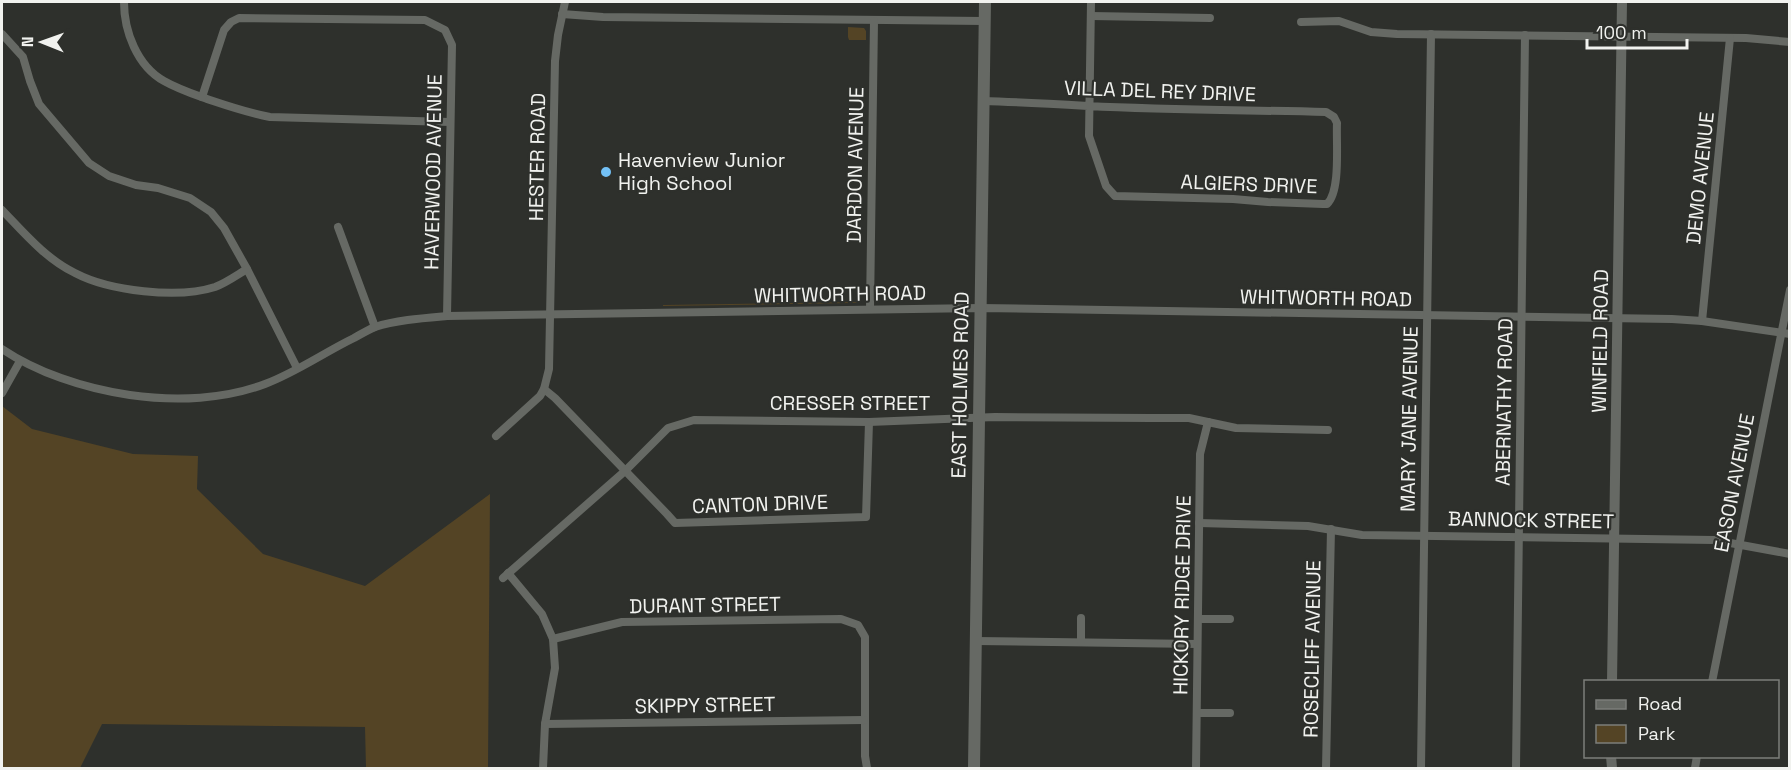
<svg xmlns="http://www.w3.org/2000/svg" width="1791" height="770" font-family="'Space Grotesk',sans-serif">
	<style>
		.green { fill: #544425 }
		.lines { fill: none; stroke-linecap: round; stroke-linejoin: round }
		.minor { stroke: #666964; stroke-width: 8 }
		.tertiary { stroke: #666964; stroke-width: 10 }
		.secondary { stroke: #666964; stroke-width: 12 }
		.poi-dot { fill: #73c1f6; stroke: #2e302c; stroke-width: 2 }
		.labels { text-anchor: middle; stroke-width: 4.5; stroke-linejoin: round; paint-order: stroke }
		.street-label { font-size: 20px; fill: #f1f2ef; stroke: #2e302c }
		.poi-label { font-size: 20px; fill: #f1f2ef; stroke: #2e302c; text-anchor: start }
	</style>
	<rect width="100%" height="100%" fill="#2e302c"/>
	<g class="green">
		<polygon points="848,27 864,28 866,31 866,40 849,40 848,37"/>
		<polygon points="860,302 853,303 663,306 663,305"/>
		<polygon points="2,406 32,429 133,454 198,456 197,489 263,554 365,586 490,494 488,768 366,768 365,727 102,724 80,768 2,768"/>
	</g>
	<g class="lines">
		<g class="minor">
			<path d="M124 2C124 31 137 66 164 81 178 89 193 94 207 99 228 106 248 113 270 117L450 122"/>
			<polyline points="562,14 603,17 984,21"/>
			<polyline points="1091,16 1210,18"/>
			<polyline points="1301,22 1339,21 1371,32 1397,34 1746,38 1790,42"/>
			<polyline points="2,34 23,57 30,81 39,104 89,163 109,176 136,185 158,188 190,198 211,212 224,228 247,269 297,368"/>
			<polyline points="202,97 224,30 231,22 239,18 425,20 445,30 452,45 447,316"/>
			<path d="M983 101C1018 102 1053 104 1088 106 1168 110 1247 110 1326 112L1334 117 1337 123C1336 143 1341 191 1327 204H1323L1268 202 1233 199 1115 196 1106 186 1089 136 1091 2"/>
			<path d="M2 210C24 233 46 259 75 273 109 291 178 299 215 287 226 283 237 275 247 269"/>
			<polyline points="338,227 375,327"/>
			<polyline points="870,309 874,21"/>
			<polyline points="1702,321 1730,38"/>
			<path d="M2 349C71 395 186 414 265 384 295 373 325 352 354 338 361 334 368 330 375 327 396 320 424 318 447 316L980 308 1672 319 1702 321 1790 334"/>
			<polyline points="544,389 555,398 667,514 675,523 866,517 869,422"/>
			<polyline points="2,393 20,361"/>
			<polyline points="496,436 540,396 544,389 549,369 555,61 558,35 565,2"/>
			<polyline points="1199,523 1308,526 1362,535 1714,540 1790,554"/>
			<polyline points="508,573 542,614 553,639 555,668 545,724 543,768"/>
			<polyline points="503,578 625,471 668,428 694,420 869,422 995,417 1151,418 1189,418 1236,428 1328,430"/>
			<polyline points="1198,619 1230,619"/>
			<polyline points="553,639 622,622 841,619 858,625 865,637 865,756 867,768"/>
			<polyline points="976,641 1197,644"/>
			<polyline points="1081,642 1081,618"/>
			<polyline points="1712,682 1790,290"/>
			<polyline points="1197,713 1230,713"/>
			<polyline points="545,724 864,720"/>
			<polyline points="1196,768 1200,454 1208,422"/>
			<polyline points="1326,768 1331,529"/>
			<polyline points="1421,768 1431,34"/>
			<polyline points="1516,768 1525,35"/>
			<polyline points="1695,768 1697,756"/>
		</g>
		<g class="tertiary">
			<polyline points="1612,682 1622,2"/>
			<polyline points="1611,756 1612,768"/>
		</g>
		<polyline class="secondary" points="974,768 985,2"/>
	</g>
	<circle class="poi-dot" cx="606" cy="172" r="6"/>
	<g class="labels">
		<g class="street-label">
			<text transform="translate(1160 91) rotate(2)" y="7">VILLA DEL REY DRIVE</text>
			<text transform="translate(537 157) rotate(-89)" y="7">HESTER ROAD</text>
			<text transform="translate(855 165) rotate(-89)" y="7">DARDON AVENUE</text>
			<text transform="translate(433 172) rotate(-89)" y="7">HAVERWOOD AVENUE</text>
			<text transform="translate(1700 178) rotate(-84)" y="7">DEMO AVENUE</text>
			<text transform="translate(1249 184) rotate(2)" y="7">ALGIERS DRIVE</text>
			<text transform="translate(840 294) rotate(-1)" y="7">WHITWORTH ROAD</text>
			<text transform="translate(1326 298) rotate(1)" y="7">WHITWORTH ROAD</text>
			<text transform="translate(1600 341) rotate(-89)" y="7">WINFIELD ROAD</text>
			<text transform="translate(960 385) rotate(-89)" y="7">EAST HOLMES ROAD</text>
			<text transform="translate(1504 402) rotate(-89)" y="7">ABERNATHY ROAD</text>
			<text x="850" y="410">CRESSER STREET</text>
			<text transform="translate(1409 419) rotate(-89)" y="7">MARY JANE AVENUE</text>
			<text transform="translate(1734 483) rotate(-79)" y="7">EASON AVENUE</text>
			<text transform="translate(760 504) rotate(-2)" y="7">CANTON DRIVE</text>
			<text transform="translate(1531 520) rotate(1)" y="7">BANNOCK STREET</text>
			<text transform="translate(1182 595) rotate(-89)" y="7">HICKORY RIDGE DRIVE</text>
			<text transform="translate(705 605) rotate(-1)" y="7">DURANT STREET</text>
			<text transform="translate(1312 649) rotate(-89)" y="7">ROSECLIFF AVENUE</text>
			<text transform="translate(705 705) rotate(-1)" y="7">SKIPPY STREET</text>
		</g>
		<g class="poi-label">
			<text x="618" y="167">Havenview Junior<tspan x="618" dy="23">High School</tspan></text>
		</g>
	</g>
	<rect width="1791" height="770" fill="none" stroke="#f1f2ef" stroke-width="6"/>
	<rect x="1584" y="680" width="195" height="78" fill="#2e302c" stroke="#7c7e7a" stroke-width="1.5"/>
	<rect x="1596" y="700" width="30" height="9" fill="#666964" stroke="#7c7e7a" stroke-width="1.5"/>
	<text x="1638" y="710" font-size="18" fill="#f1f2ef">Road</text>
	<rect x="1596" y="725" width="30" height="18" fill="#544425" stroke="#7c7e7a" stroke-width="1.5"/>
	<text x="1638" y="740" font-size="18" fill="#f1f2ef">Park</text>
	<g transform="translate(42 42) rotate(271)" stroke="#2e302c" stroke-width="4.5" paint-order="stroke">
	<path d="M0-4.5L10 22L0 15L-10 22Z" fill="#f1f2ef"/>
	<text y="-9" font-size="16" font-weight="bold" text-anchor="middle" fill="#f1f2ef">N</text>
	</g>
	<path d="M1587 39v9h100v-9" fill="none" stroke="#f1f2ef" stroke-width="3"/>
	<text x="1596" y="39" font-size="18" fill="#f1f2ef" stroke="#2e302c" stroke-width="4.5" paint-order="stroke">100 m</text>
</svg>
